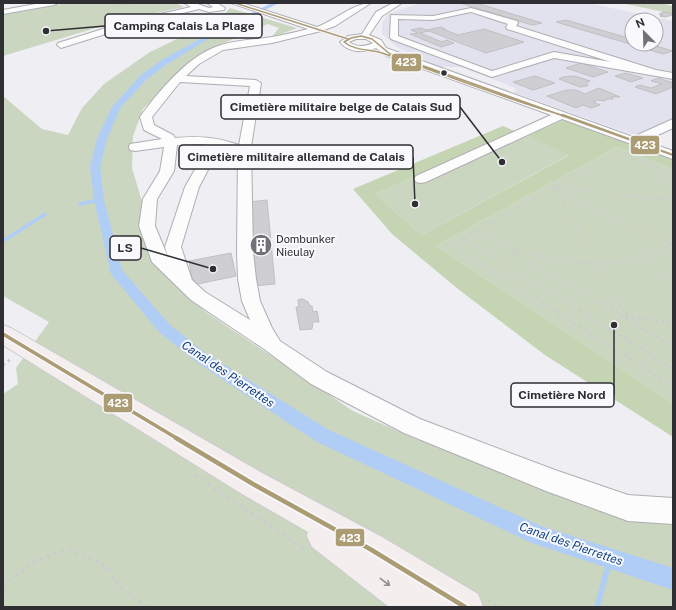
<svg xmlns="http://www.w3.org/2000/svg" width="676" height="610" font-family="'Public Sans',sans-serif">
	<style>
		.built { fill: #e2e2ee; fill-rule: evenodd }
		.green { fill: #cbd6c0 }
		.forest { fill: #c5d5b4 }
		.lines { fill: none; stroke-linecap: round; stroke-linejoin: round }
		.stream-far1 { stroke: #b0cdf6; stroke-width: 3.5 }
		.stream { stroke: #b0cdf6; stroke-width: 5.5 }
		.canal { fill: #b0cdf6; fill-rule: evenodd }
		.building { fill: #cfced2; stroke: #c0bfc3 }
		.minor-casing { stroke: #aeaeb3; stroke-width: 2 }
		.major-casing { stroke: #cbcbce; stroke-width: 2 }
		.path-far4 { stroke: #ccccce; stroke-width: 1; stroke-dasharray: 1 1.5; stroke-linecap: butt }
		.path-far3 { stroke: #ccccce; stroke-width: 1.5; stroke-dasharray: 1 1.5; stroke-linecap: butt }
		.path-far2 { stroke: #ccccce; stroke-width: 2; stroke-dasharray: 2 2.5; stroke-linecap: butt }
		.path-far1 { stroke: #ccccce; stroke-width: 3; stroke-dasharray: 2.5 3.5; stroke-linecap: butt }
		.path { stroke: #ccccce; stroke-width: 3.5; stroke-dasharray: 3 4.5; stroke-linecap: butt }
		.minor { fill: #fcfcfd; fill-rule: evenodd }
		.major { fill: #f4eeef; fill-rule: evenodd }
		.bus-1-far3-casing { stroke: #f9f9fd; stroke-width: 3 }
		.bus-1-far2-casing { stroke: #f9f9fd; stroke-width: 4 }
		.bus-1-far1-casing { stroke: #f9f9fd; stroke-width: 6 }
		.bus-1-casing { stroke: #f9f9fd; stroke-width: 8 }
		.bus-1-far3 { stroke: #ac9c74; stroke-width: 1.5 }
		.bus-1-far2 { stroke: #ac9c74; stroke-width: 2 }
		.bus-1-far1 { stroke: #ac9c74; stroke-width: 3.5 }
		.bus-1 { stroke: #ac9c74; stroke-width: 4.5 }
		.oneway { stroke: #928e91 }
		.bus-dot { fill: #2f2f33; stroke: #f9f9fd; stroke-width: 1.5 }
		.labels { text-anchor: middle; stroke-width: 4; stroke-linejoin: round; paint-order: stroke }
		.poi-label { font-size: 11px; fill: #2f2f33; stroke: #f9f9fd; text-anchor: start }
		.water-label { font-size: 12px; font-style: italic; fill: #0d4082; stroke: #f9f9fd }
		.leader { fill: none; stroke: #2f2f33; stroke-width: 1.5 }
		.callout-dot { fill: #2f2f33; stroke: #f9f9fd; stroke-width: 1.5 }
		.callout { fill: #f9f9fd; stroke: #2f2f33; stroke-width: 1.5 }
		.callout-label { font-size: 12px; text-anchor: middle; font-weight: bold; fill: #2f2f33 }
		.line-badge { stroke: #f9f9fd; stroke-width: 1.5 }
		.badge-label { font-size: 11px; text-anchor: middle; font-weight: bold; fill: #fff }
	</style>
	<rect width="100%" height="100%" fill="#eeeef3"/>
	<path class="built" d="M421 3H588L673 21V119L639 137 515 93V88L461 67H440L416 58 396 46 382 34V23L388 14ZM632 20H656V44H632Z"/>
	<g class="green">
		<polygon points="68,3 175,3 184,7 119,21 3,56 3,15"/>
		<polygon points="621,3 661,3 673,6 673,14"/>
		<polygon points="230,8 297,28 271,38 279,28 268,24 217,46 188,65 143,109 133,136 132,168 143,205 149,252 168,278 206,312 353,411 411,437 515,478 631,517 673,525 673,607 3,607 3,394 18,384 16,368 49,322 3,296 3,96 42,129 68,135 82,108 104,84 150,52 221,18"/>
		<polygon points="517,132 570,154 422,235 375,194"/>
		<polygon points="617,147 673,169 673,403 436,246"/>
	</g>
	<polygon class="forest" points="563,120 673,158 673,169 617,147 436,246 673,403 673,437 545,355 458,289 392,234 353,189 503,126 517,132 375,194 422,235 569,155 527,136"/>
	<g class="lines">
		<g class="stream-far1">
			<polyline points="80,204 99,200"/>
			<polyline points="3,241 45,214"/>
		</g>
		<polyline class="stream" points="597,607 610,559"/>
		<polygon class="canal" points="272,3 279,3 211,37 166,65 147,79 120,108 107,139 100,167 104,200 122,270 170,325 208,355 329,430 541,526 673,568 673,590 532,543 317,442 198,363 160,333 111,274 94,200 90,167 97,139 112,107 141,75 160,61 207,35"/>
	</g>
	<g class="building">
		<polygon points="460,3 476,3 542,23 532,25"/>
		<polygon points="664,12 673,14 673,15 665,17 660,16 663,15 659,14"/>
		<polygon points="566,20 632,39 632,44 649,44 673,51 663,54 556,22"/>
		<polygon points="441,27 445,29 443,29 458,35 484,29 524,42 486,53 429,31 420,33 442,42 447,40 454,43 441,47 410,34 418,33 411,30 420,28 427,30"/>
		<polygon points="581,63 608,72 593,77 566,68"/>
		<polygon points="626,73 643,78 631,82 615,76"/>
		<polygon points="535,76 555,83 533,90 513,82"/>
		<polygon points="575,76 590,81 586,82 588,84 587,86 580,87 559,79 563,77"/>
		<polygon points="658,78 673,83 673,87 656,94 635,87 640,85 651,88 662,84 651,81"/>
		<polygon points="599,88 620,97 611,97 613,99 606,99 605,101 598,100 593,102 600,105 591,108 583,105 576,108 547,96 567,90 576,90 585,94"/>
		<polygon points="267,200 275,284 252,286 249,202"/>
		<polygon points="231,253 236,276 193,285 189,261"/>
		<polygon points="300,299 303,299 308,302 310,306 312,306 313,312 317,311 319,322 313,322 312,329 300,330 296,307 299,307 298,300"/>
	</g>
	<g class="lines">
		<g class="minor-casing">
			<g id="minor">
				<polygon points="41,3 58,3 54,5 3,14 3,10"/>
				<polygon points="184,3 195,3 209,8 213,7 207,3 217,3 225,8 224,10 209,12 199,9 131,26 64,47 61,48 57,45 58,43 125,22 191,7"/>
				<path d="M231 3H242L317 27C334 21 354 3 371 3L335 26 321 31 272 43 223 50 199 64 186 76 256 80 261 83 251 147 253 252 256 279 260 301 272 328 280 341 327 372 420 419 555 470 628 495 673 498V524L628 521 546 491 404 433 311 384 264 349 191 300 152 262 139 226 143 199 160 171 164 147 135 151 130 150 129 147 130 144 162 139 144 130 140 117C158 92 188 56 218 46 235 40 254 40 272 37 284 35 296 32 308 29ZM180 82 250 86 239 145C215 137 200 136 175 138L173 135 154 125 152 117ZM200 144 209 145 185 187 165 247 168 257 155 226 157 199 174 171 177 145ZM220 147 238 153 237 252 238 279 242 301 250 320 205 292 192 280 181 247 199 187Z"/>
				<path d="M393 3H402L382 16 369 35 381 40 386 48 633 137 673 119V128L645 141 673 151V159L562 119 426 182 421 183 416 182 414 179 416 176 551 115 387 56 376 48C364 53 348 53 340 42L348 36 362 34 376 12ZM356 39H366L373 43C365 47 356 47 349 42Z"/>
				<path d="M471 8 517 21 518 23 516 26 656 70 673 73V79L554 58 492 77 391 39 390 37 391 15 433 16ZM471 12 508 24 506 27 507 29 611 62 554 52 492 71 398 36V19L433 20Z"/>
			</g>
		</g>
		<g class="major-casing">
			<polygon id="major" points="3,325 11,328 264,474 382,537 478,594 483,607 389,607 312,547 307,536 308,532 242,494 3,345"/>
		</g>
		<g class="path-far4">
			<polyline points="638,3 673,10"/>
			<polyline points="654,3 673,8"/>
			<polyline points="3,31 133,3"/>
		</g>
		<g class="path-far3">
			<polyline points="649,166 673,186"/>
			<polyline points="554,188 560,199"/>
			<polyline points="554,188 577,199"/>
			<polyline points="556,188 663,199"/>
			<polyline points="534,199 618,152 673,174"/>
		</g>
		<g class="path-far2">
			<polyline points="535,198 451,245 545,304"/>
			<polyline points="560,198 620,304"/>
			<polyline points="575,198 673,244"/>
			<polyline points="653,198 673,200"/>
			<polyline points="477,231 602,304"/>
			<polyline points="464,239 569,304"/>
			<path d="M514 250C571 265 620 273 673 243"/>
			<polyline points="642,258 673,284"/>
		</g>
		<g class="path-far1">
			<polyline points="543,303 673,386"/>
			<polyline points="568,303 673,369"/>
			<polyline points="600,303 673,346"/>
			<polyline points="620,303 627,316"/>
			<polyline points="626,316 673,323"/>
			<polyline points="3,365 12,358"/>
		</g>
		<g class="path">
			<polyline points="189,471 306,550"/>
			<polyline points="3,585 36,561 68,549 101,563 110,571 119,586 147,607"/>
			<polyline points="488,600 499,607"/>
		</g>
		<use href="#minor" class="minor"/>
		<use href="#major" class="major"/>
		<g class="bus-1-far3-casing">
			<g id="bus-1-far3">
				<polyline points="235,3 348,39"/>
				<path d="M361 36 372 39 390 54 558 114C498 96 441 73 382 53 369 49 355 51 344 42L351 38Z"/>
				<polyline points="564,116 558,114 565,116"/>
			</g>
		</g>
		<g class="bus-1-far2-casing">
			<polyline id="bus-1-far2" points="561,115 673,155 563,115"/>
		</g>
		<g class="bus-1-far1-casing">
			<polyline id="bus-1-far1" points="3,334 178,439"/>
		</g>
		<g class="bus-1-casing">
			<polyline id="bus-1" points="176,438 253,484 370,549 465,607"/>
		</g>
		<use href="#bus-1-far3" class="bus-1-far3"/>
		<use href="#bus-1-far2" class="bus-1-far2"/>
		<use href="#bus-1-far1" class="bus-1-far1"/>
		<use href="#bus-1" class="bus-1"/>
	</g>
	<defs><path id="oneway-shaft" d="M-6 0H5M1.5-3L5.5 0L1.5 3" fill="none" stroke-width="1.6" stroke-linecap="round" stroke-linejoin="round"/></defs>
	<use class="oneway" href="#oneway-shaft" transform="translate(385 582) rotate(37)"/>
	<defs>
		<g id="building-disc" transform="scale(1.15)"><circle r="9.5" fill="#727276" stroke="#f9f9fd"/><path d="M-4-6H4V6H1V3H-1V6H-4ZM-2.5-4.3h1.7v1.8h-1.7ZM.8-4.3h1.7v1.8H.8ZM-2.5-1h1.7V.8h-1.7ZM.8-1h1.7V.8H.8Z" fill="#fff"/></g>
	</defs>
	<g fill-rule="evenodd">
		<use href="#building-disc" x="261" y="245"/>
	</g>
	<circle class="bus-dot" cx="444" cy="73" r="3.5"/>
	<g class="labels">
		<g class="poi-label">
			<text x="276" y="243">Dombunker<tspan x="276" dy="13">Nieulay</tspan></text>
		</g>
		<g class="water-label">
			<text transform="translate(228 374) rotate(34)" y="4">Canal des Pierrettes</text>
			<text transform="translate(571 544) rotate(19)" y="4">Canal des Pierrettes</text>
		</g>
	</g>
	<path class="leader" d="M46 31L105 26M502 162L460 107M415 204L413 157M213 269L141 248M614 325L614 395"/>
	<g class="callout-dot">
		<circle cx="46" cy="31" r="4"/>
		<circle cx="502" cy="162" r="4"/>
		<circle cx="415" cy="204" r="4"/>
		<circle cx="213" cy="269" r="4"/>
		<circle cx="614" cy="325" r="4"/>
	</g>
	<g class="callout">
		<rect x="105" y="14" width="157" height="24" rx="4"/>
		<rect x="221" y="95" width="239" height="24" rx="4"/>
		<rect x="179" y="145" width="234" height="24" rx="4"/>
		<rect x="110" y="236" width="31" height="24" rx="4"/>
		<rect x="511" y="383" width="103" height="24" rx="4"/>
	</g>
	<g class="callout-label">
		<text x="184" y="30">Camping Calais La Plage</text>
		<text x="341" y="111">Cimetière militaire belge de Calais Sud</text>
		<text x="296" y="161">Cimetière militaire allemand de Calais</text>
		<text x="125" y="252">LS</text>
		<text x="562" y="399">Cimetière Nord</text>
	</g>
	<g class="line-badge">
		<rect x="391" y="53" width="31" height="19" rx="4" fill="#ac9c74"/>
		<rect x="630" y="135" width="30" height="20" rx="4" fill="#ac9c74"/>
		<rect x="103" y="393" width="30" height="20" rx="4" fill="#ac9c74"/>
		<rect x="335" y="528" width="30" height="19" rx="4" fill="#ac9c74"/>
	</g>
	<g class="badge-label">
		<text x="406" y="66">423</text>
		<text x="645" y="149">423</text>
		<text x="118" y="407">423</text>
		<text x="350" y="542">423</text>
	</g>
	<rect width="676" height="610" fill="none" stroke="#2f2f33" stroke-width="8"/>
	<g transform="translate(644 32) rotate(337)"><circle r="19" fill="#f9f9fd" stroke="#a8a8ac"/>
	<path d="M0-3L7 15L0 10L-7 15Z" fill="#727276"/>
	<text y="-6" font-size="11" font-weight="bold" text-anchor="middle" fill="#2f2f33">N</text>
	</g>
</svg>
